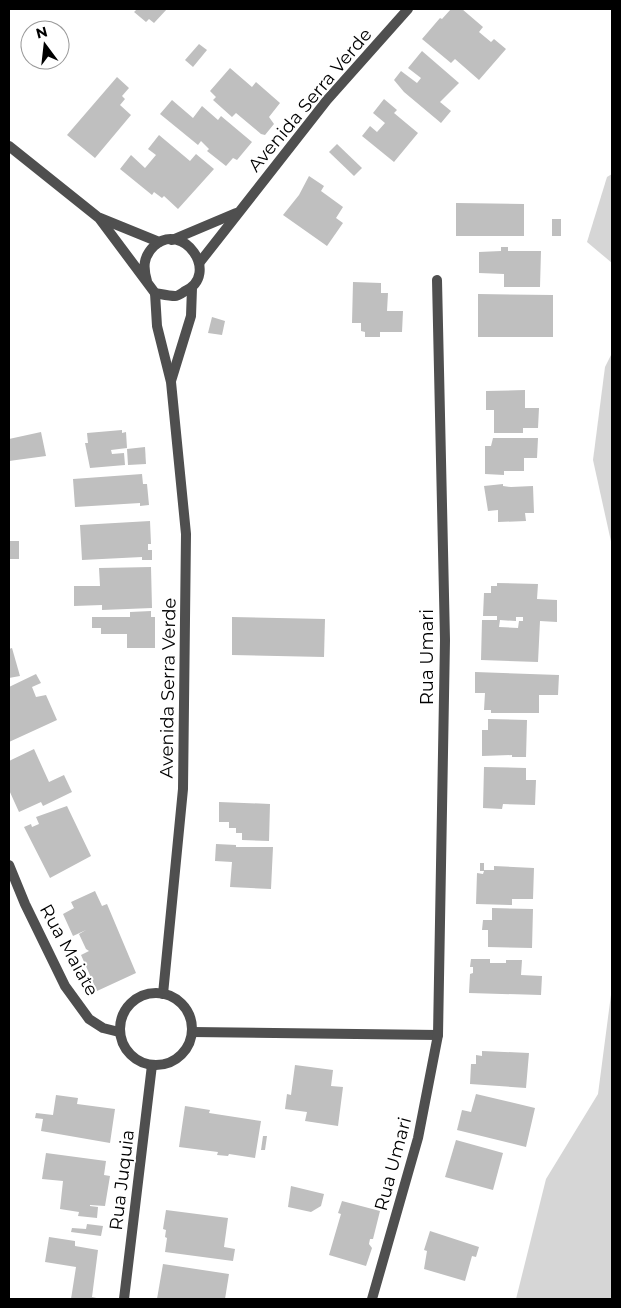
<svg xmlns="http://www.w3.org/2000/svg" width="621" height="1308" font-family="Montserrat,sans-serif">
	<style>
		.green { fill: #d6d6d6 }
		.building { fill: #bfbfbf; fill-rule: evenodd }
		.lines { fill: none; stroke-linecap: round; stroke-linejoin: round }
		.minor { stroke: #4f4f4f; stroke-width: 10 }
		.labels { text-anchor: middle; stroke-width: 4; stroke-linejoin: round; paint-order: stroke }
		.street-label { font-size: 18px; fill: #000; stroke: #fff }
	</style>
	<rect width="100%" height="100%" fill="#fff"/>
	<g class="green">
		<polygon points="612,174 612,263 587,242 607,177"/>
		<polygon points="612,353 612,546 593,460 605,367"/>
		<polygon points="612,987 612,1299 516,1299 546,1179 598,1094"/>
	</g>
	<g class="building">
		<polygon points="137,9 167,9 154,23 149,19 146,22 134,12"/>
		<polygon points="451,9 462,9 483,27 479,32 491,42 494,39 506,49 479,80 455,59 451,63 422,39 440,18 442,19"/>
		<polygon points="199,44 207,50 193,67 185,60"/>
		<polygon points="422,51 459,83 440,102 451,111 441,123 404,92 394,80 401,71 417,83 421,78 408,68"/>
		<polygon points="230,68 252,87 256,82 280,103 269,117 274,124 265,135 261,134 236,113 232,117 213,100 216,97 210,91"/>
		<polygon points="117,77 129,88 122,96 125,99 120,105 131,115 95,158 67,135"/>
		<polygon points="384,99 397,110 394,113 418,133 394,162 362,136 370,126 377,132 385,123 373,113"/>
		<polygon points="172,100 193,118 202,106 218,120 221,116 252,142 237,160 233,158 226,166 207,151 209,149 201,141 198,145 160,114"/>
		<polygon points="159,135 190,161 196,154 214,169 178,209 164,196 162,198 154,192 152,195 120,169 131,155 145,168 156,155 148,149"/>
		<polygon points="337,144 362,168 354,176 329,152"/>
		<polygon points="309,176 324,186 321,191 343,207 336,218 343,223 327,246 283,215 299,195"/>
		<polygon points="456,203 524,204 524,236 456,236"/>
		<rect x="552" y="219" width="9" height="17"/>
		<polygon points="501,247 508,247 508,251 541,251 540,287 504,287 504,274 479,273 479,252 501,251"/>
		<polygon points="353,282 381,283 381,293 388,293 387,311 403,311 402,332 380,332 380,337 365,337 365,332 361,331 361,323 352,323"/>
		<polygon points="478,294 553,295 553,337 478,337"/>
		<polygon points="212,317 225,321 222,335 208,333"/>
		<polygon points="525,390 525,408 539,408 538,428 523,428 523,433 494,433 494,410 486,410 486,391"/>
		<polygon points="122,430 122,433 126,432 127,448 111,450 112,454 124,453 125,465 90,468 85,443 88,443 87,433"/>
		<polygon points="41,432 46,456 9,461 9,439"/>
		<polygon points="493,438 538,438 537,458 524,458 524,471 504,471 504,475 485,474 485,446 491,446"/>
		<polygon points="145,447 146,464 128,465 127,449"/>
		<polygon points="142,474 143,484 147,484 149,505 140,506 140,503 75,507 73,479"/>
		<polygon points="503,484 503,486 511,487 533,486 534,513 525,513 526,521 498,522 498,510 488,511 484,486"/>
		<polygon points="150,521 151,544 148,544 148,550 152,550 152,560 142,560 142,557 82,560 80,525"/>
		<rect x="9" y="541" width="10" height="18"/>
		<polygon points="151,567 152,608 102,610 102,605 74,606 74,586 100,586 99,568"/>
		<path d="M497 583 538 584 537 599 557 600V622L540 621 538 662 481 660 482 620H497V616H483L484 593H491V586H497ZM516 617H523V621H519L518 628 499 627 500 620 516 621Z"/>
		<polygon points="151,611 151,617 155,617 155,648 127,648 127,634 101,634 101,628 92,628 92,617 130,617 130,612"/>
		<polygon points="232,617 325,619 324,657 232,655"/>
		<polygon points="12,648 20,676 9,678 9,649"/>
		<polygon points="475,672 559,675 558,695 539,695 539,713 491,713 491,710 484,710 485,693 475,693"/>
		<polygon points="36,674 41,683 32,687 36,697 46,695 57,720 9,742 9,687"/>
		<polygon points="488,719 527,720 526,757 512,757 512,755 482,756 482,730 488,730"/>
		<polygon points="34,749 49,782 64,775 72,792 43,806 41,802 19,812 9,790 9,761"/>
		<polygon points="484,767 526,768 526,780 536,780 535,805 503,804 502,809 483,808"/>
		<polygon points="219,802 270,804 269,841 242,840 242,833 236,833 236,828 229,828 229,822 219,822"/>
		<polygon points="67,806 91,856 50,878 24,827 31,824 32,827 39,824 36,817"/>
		<polygon points="216,844 236,845 236,847 273,847 271,889 230,887 232,862 215,861"/>
		<polygon points="480,863 484,863 484,870 494,870 494,866 534,868 533,899 512,899 512,905 476,904 477,873 483,874 484,871 480,871"/>
		<polygon points="95,891 102,906 107,904 136,973 97,991 81,955 89,951 86,949 79,934 86,930 73,936 63,914 74,908 71,902"/>
		<polygon points="492,908 533,909 532,948 488,947 488,930 482,930 483,920 492,920"/>
		<polygon points="471,959 490,959 490,963 506,963 506,960 522,960 521,975 542,976 541,995 469,993 470,974 473,973 473,967 470,967"/>
		<polygon points="482,1051 529,1053 526,1088 470,1084 471,1064 476,1064 476,1055 482,1056"/>
		<polygon points="295,1065 333,1070 331,1086 343,1087 338,1126 305,1121 307,1112 285,1109 287,1094 291,1095"/>
		<polygon points="476,1094 535,1108 526,1147 457,1130 462,1110 471,1112"/>
		<polygon points="56,1095 78,1098 77,1104 115,1109 110,1143 41,1131 43,1119 35,1118 36,1113 53,1115"/>
		<polygon points="185,1106 210,1110 209,1113 261,1121 255,1158 229,1154 228,1156 217,1155 218,1152 179,1147"/>
		<polygon points="263,1136 267,1136 265,1150 261,1150"/>
		<polygon points="456,1140 503,1153 493,1190 445,1177"/>
		<polygon points="46,1153 106,1161 104,1175 110,1176 105,1206 90,1205 90,1206 98,1207 97,1218 78,1216 79,1212 60,1209 63,1181 42,1179"/>
		<polygon points="291,1186 324,1194 321,1206 311,1212 288,1207"/>
		<polygon points="342,1201 380,1211 373,1239 370,1239 369,1244 372,1248 366,1266 329,1255 341,1214 338,1213"/>
		<polygon points="166,1210 228,1218 224,1247 235,1249 233,1261 165,1252 167,1238 165,1237 166,1230 163,1229"/>
		<polygon points="87,1224 103,1226 101,1236 71,1232 72,1228 86,1229"/>
		<polygon points="430,1231 479,1247 476,1257 472,1256 465,1281 424,1269 427,1251 424,1250"/>
		<polygon points="49,1237 75,1241 75,1246 98,1250 92,1297 101,1299 71,1299 76,1267 45,1262"/>
		<polygon points="163,1264 229,1274 225,1299 157,1299"/>
	</g>
	<g class="lines">
		<g class="minor">
			<path d="M9 146 99 218 155 293C161 294 169 296 175 296 178 296 182 293 185 291 221 274 183 220 154 246 143 257 143 267 147 281"/>
			<polyline points="100,218 159,242"/>
			<polyline points="172,240 236,213"/>
			<polyline points="200,262 327,100 408,9"/>
			<polyline points="155,293 157,326 171,382 186,534 183,789 163,994"/>
			<polyline points="171,381 191,316 192,288"/>
			<polyline points="9,865 25,904 65,986 89,1019 103,1028 119,1032"/>
			<circle cx="156" cy="1029" r="36"/>
			<polyline points="192,1032 438,1035"/>
			<polyline points="124,1299 152,1065"/>
			<polyline points="372,1299 418,1138 438,1035 445,640 437,280"/>
		</g>
	</g>
	<g class="labels">
		<g class="street-label">
			<text transform="translate(310 100) rotate(-50)" y="6">Avenida Serra Verde</text>
			<text transform="translate(427 657) rotate(-90)" y="6">Rua Umari</text>
			<text transform="translate(168 688) rotate(-89)" y="6">Avenida Serra Verde</text>
			<text transform="translate(69 950) rotate(61)" y="6">Rua Maiate</text>
			<text transform="translate(393 1164) rotate(-75)" y="6">Rua Umari</text>
			<text transform="translate(122 1180) rotate(-83)" y="6">Rua Juquia</text>
		</g>
	</g>
	<rect width="621" height="1308" fill="none" stroke="#000000" stroke-width="20"/>
	<g transform="translate(45 45) rotate(345)"><circle r="24" fill="#ffffff" stroke="#999999"/>
	<path d="M0-4L9 19L0 12L-9 19Z" fill="#000000"/>
	<text y="-8" font-size="14" font-weight="bold" text-anchor="middle" fill="#000000">N</text>
	</g>
</svg>
